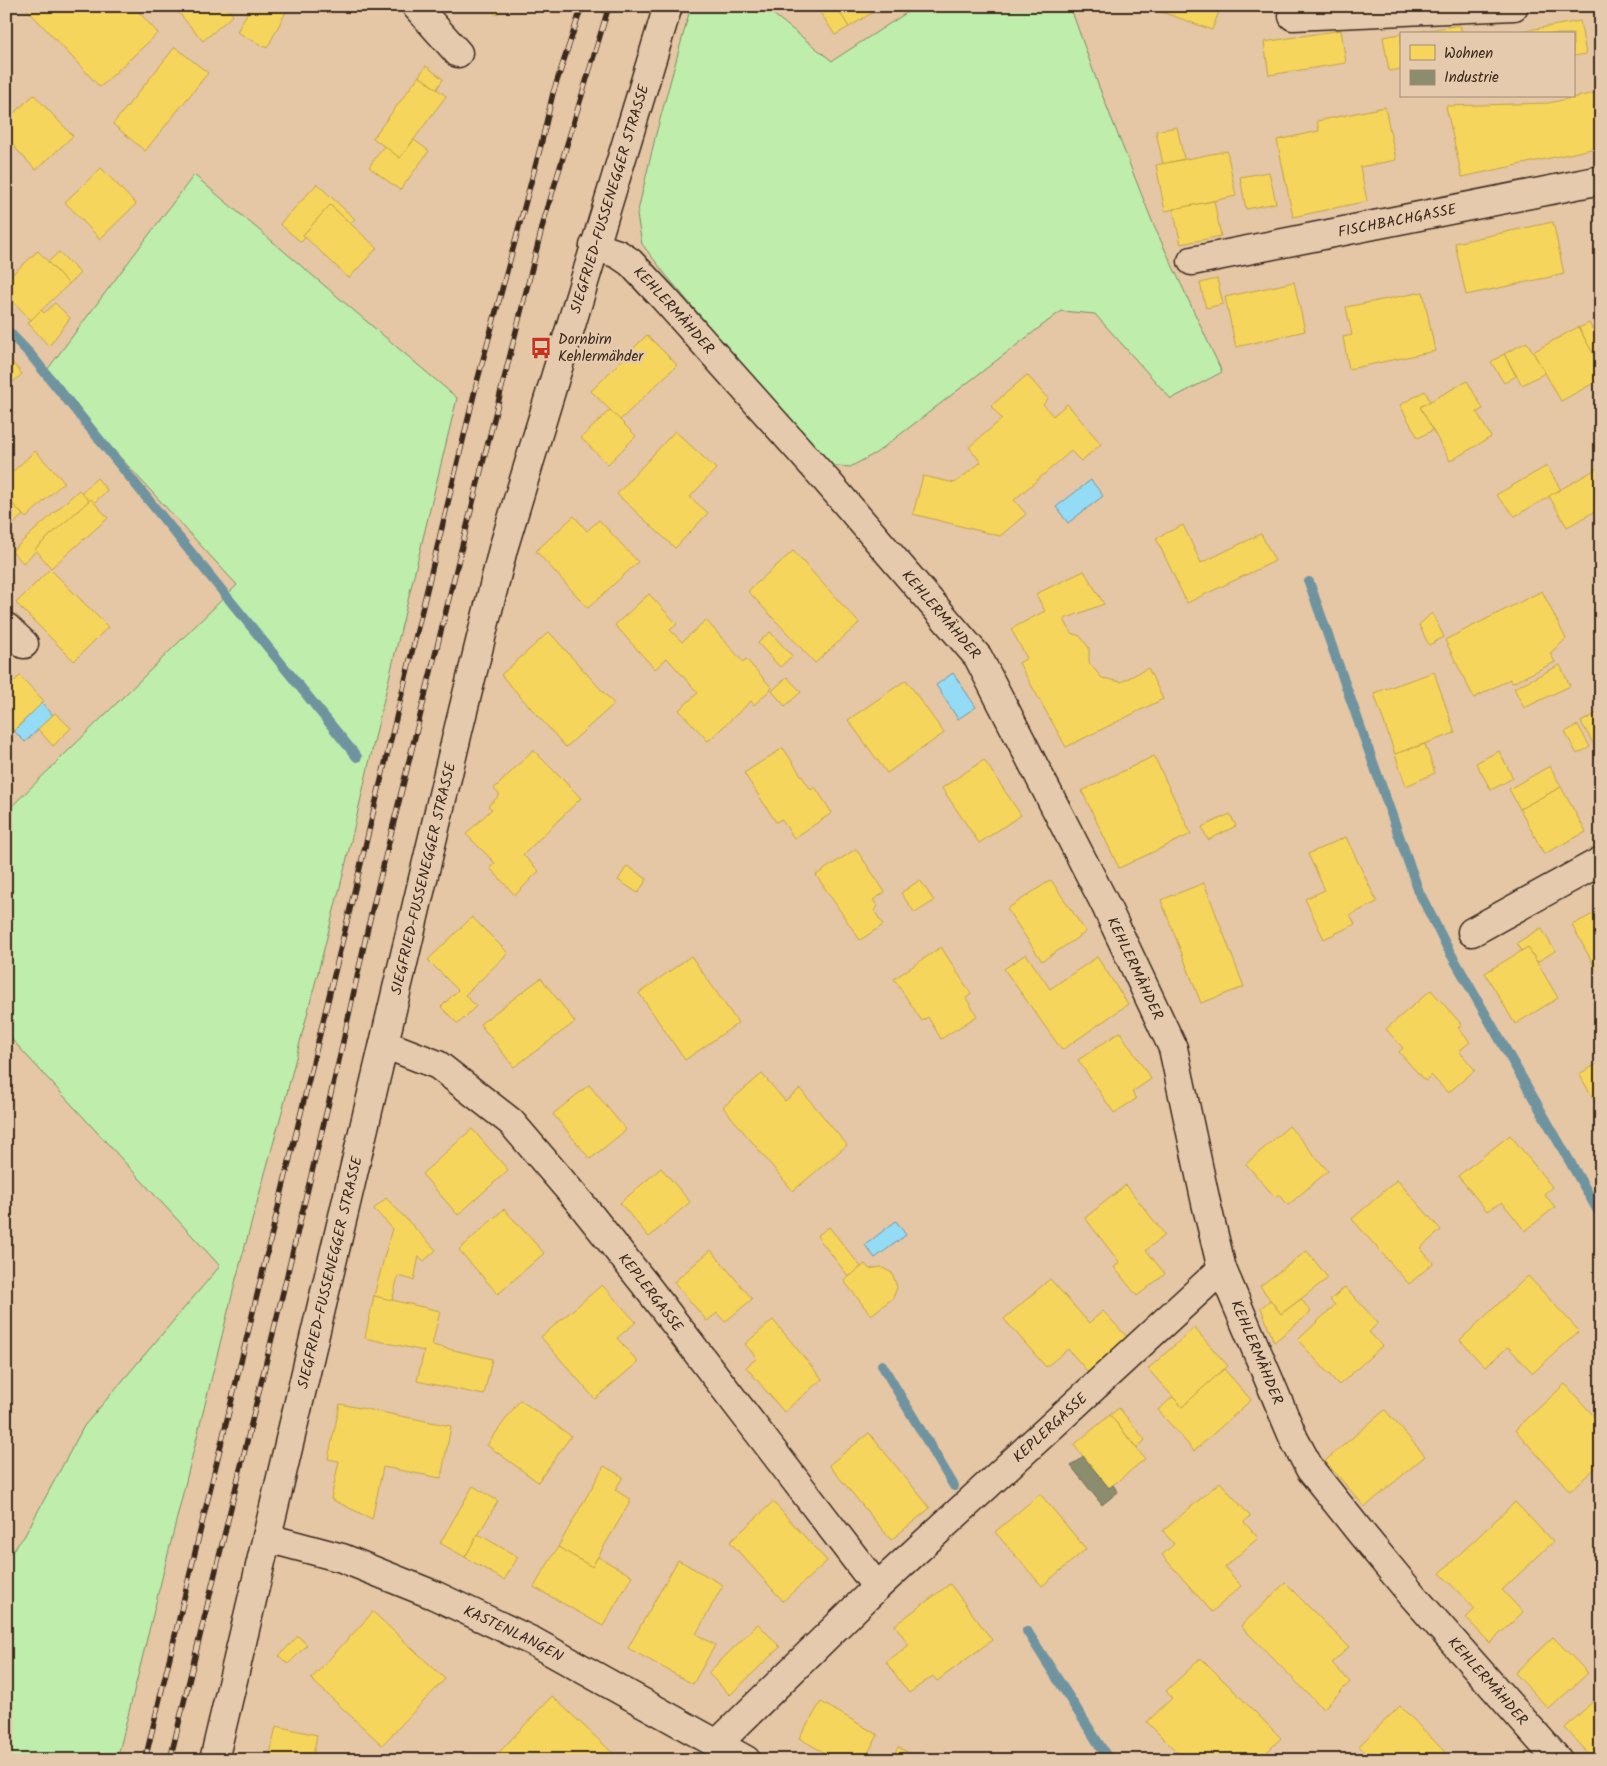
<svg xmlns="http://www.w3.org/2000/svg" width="1607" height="1766" font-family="Kalam,sans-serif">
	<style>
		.green { fill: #beedac; stroke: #7c8c65 }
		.water { fill: #94dbf5; stroke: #70949f }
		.homes { fill: #f6d55c; stroke: #bea249 }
		.industry { fill: #8c8c6e; stroke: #746f56 }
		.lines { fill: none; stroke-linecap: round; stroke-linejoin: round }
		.stream { stroke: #70949f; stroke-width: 10 }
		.street-casing { stroke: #3b2a1e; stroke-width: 31 }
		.street { stroke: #e6caad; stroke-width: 28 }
		.rail-casing { stroke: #3b2a1e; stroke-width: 5.5 }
		.rail { stroke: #e6caad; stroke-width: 4; stroke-dasharray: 11; stroke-linecap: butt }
		.labels { text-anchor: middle; stroke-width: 5; stroke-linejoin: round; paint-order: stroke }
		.street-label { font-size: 15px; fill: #3b2a1e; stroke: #e6caad }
		.poi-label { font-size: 15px; fill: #3b2a1e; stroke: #e6caad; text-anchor: start }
	</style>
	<rect width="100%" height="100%" fill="#e5c6a5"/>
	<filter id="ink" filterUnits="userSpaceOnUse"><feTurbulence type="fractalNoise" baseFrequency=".02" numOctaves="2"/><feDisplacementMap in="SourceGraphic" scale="10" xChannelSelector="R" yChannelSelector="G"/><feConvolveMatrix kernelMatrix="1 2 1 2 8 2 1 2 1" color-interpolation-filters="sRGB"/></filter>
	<g filter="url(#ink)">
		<g class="green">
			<polygon points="691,6 763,6 832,61 917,6 1070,6 1099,87 1154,226 1222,372 1171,399 1095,314 1061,311 876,453 850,467 827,465 816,454 666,275 642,244 637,215 656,134"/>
			<polygon points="194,175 457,398 384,699 343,875 283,1108 236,1279 117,1760 6,1760 6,1558 24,1537 84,1426 220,1266 6,1033 6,812 237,585 44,374"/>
		</g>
		<g class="water">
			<polygon points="1091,480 1103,496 1068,523 1056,507"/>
			<polygon points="953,673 976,707 958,719 936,685"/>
			<polygon points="42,703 53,715 25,742 14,731"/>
			<polygon points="896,1221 906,1235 875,1258 865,1245"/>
		</g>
		<g class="homes">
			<polygon points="24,6 133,6 158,33 100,87"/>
			<polygon points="173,6 225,6 233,15 203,41"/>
			<polygon points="251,6 289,6 267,48 237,32"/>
			<polygon points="488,6 506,6 496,15"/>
			<polygon points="816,6 836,6 849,27 835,35"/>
			<polygon points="836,6 883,6 849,27"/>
			<polygon points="1133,6 1221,6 1212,30 1165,13"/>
			<polygon points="1580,21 1586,54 1573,56 1573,34 1507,34"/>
			<polygon points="1460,25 1462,34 1405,34"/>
			<polygon points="1341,30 1346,63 1269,75 1264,42"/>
			<polygon points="1401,34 1401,69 1389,71 1383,37"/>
			<polygon points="175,47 208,73 145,151 113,124"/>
			<polygon points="426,66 443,79 437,89 419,76"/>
			<polygon points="419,76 446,96 400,158 373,138"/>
			<polygon points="1595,93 1601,121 1601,147 1462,177 1446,106 1549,103"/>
			<polygon points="34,95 73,136 36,170 6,138 6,120"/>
			<polygon points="1385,107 1396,160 1360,167 1367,201 1293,217 1277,140 1319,131 1317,121"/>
			<polygon points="1177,127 1184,159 1163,164 1156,131"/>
			<polygon points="414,140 429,151 400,190 369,167 384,146 400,158"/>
			<polygon points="1227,151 1236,196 1165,211 1156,165"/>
			<polygon points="101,168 136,204 100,239 65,202"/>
			<polygon points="1269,172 1276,203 1246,209 1240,177"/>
			<polygon points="317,184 355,219 350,223 330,205 303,235 305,238 301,242 280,224"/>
			<polygon points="1214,201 1221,236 1181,244 1173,209"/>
			<polygon points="330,205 377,248 349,278 303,235"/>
			<polygon points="1553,222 1564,274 1466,295 1455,243"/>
			<polygon points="38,251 69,284 31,320 6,294 6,280"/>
			<polygon points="59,252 80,273 69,284 48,262"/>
			<polygon points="1217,279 1223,304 1206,308 1200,283"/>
			<polygon points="1294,282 1305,331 1236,347 1225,297"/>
			<polygon points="1423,292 1435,351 1349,369 1343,337 1352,335 1346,307"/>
			<polygon points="55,303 70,318 49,346 28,323 41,310 44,313"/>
			<polygon points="1589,323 1601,344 1601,346 1592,352 1579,328"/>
			<polygon points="1578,327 1601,367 1601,379 1561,401 1533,352"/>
			<polygon points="647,335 677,365 620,420 591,391"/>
			<polygon points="1527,342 1545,373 1522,385 1504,354"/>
			<polygon points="1504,354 1516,376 1504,383 1491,362"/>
			<polygon points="6,355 22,374 6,388"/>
			<polygon points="1027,375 1048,399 1043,404 1053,416 1067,404 1101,444 1081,461 1071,451 1014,500 1026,514 1000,536 913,514 923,476 955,483 981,462 969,447 1002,419 991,406"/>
			<polygon points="1467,381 1483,409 1477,412 1491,437 1450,461 1420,407"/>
			<polygon points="1425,391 1430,401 1420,407 1433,430 1418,438 1400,405"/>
			<polygon points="610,410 636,436 608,464 581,438"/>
			<polygon points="675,431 716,469 690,497 708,513 675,548 617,494"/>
			<polygon points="35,451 64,482 26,518 6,497 6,478"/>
			<polygon points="1547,466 1561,490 1515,516 1496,495"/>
			<polygon points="1600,467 1601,508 1567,527 1549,496"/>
			<polygon points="97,478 107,490 94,503 91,499 89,501 81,493"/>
			<polygon points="79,490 89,501 35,549 36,551 23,563 12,551"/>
			<polygon points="6,497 23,515 7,530 14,538 6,545"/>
			<polygon points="91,499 108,518 51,568 35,549"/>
			<polygon points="574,516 587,531 599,520 638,562 588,608 536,551"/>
			<polygon points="1183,525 1201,563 1261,534 1275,561 1187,603 1156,538"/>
			<polygon points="793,551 859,623 815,663 748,591"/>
			<polygon points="50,569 108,627 74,661 16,603"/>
			<polygon points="1084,571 1104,604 1064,619 1071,633 1080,636 1089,648 1089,663 1102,678 1121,682 1148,668 1163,699 1066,747 1019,663 1027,658 1011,629 1045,611 1036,594"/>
			<polygon points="1542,591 1566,639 1550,653 1555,662 1512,683 1510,679 1474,698 1445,640"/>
			<polygon points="649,594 677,624 670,630 682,642 706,620 743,662 746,659 772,688 754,705 751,701 708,741 679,710 698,693 667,658 655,669 615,625"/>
			<polygon points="1432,613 1444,637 1429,645 1419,625"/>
			<polygon points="549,632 614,704 566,747 501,675"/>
			<polygon points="770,632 792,656 780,667 758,643"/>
			<polygon points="1560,665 1570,686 1524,708 1514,688"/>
			<polygon points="1434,672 1455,733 1395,754 1374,693"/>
			<polygon points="20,676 44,701 6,738 6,689"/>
			<polygon points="787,677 801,692 785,706 772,691"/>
			<polygon points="906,680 944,733 887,773 848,720"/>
			<polygon points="1601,711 1601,757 1581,722"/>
			<polygon points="55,713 71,728 53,746 38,729"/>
			<polygon points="1578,725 1590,747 1577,754 1565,732"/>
			<polygon points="1425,744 1435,773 1406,786 1395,754"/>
			<polygon points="783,748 811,790 815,787 832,813 794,838 781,819 776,822 744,773"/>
			<polygon points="533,750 581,798 523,855 539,871 515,895 490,868 495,863 466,834 492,809 488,806 500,795 494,789"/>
			<polygon points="1499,751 1513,778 1491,790 1476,763"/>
			<polygon points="1154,756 1191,834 1119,868 1082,791"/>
			<polygon points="984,760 1021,815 979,843 942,788"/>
			<polygon points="1550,766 1561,787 1520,809 1509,789"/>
			<polygon points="1561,787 1586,832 1544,854 1520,809"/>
			<polygon points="1230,814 1236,826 1208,840 1202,827"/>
			<polygon points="1346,837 1377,902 1350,915 1355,924 1324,939 1305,899 1325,890 1308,854"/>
			<polygon points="856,849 885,892 873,900 878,907 874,910 883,925 860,940 816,875"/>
			<polygon points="627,866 647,879 638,893 618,880"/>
			<polygon points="920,880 934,901 915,913 901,893"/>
			<polygon points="1051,880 1086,932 1042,961 1007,909"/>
			<polygon points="1204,883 1244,987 1201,1003 1161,900"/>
			<polygon points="1601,910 1601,978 1572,925"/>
			<polygon points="472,917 508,953 465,995 476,1006 458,1024 441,1007 458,990 428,960"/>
			<polygon points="1541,928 1555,951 1537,962 1528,947 1522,951 1517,943"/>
			<polygon points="941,947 971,994 966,998 977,1016 941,1039 928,1017 922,1021 894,979"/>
			<polygon points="1528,947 1558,998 1515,1024 1485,973"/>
			<polygon points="1026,954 1050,989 1097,957 1128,1004 1062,1050 1004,969"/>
			<polygon points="691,956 738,1023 685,1060 639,993"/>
			<polygon points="541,978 575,1022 514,1067 480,1024"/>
			<polygon points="1431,990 1462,1025 1458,1028 1470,1042 1459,1051 1475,1070 1448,1093 1431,1075 1425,1081 1399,1052 1403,1048 1386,1029"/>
			<polygon points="1120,1032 1151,1079 1132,1092 1136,1099 1114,1113 1078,1060"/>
			<polygon points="1601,1062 1601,1112 1579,1074"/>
			<polygon points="762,1074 785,1101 800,1089 847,1145 793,1191 723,1107"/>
			<polygon points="589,1085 626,1130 590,1159 553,1114"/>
			<polygon points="1289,1126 1328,1171 1288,1205 1279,1194 1275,1197 1246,1164"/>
			<polygon points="472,1129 508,1170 458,1215 422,1174"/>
			<polygon points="1510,1135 1552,1187 1544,1194 1555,1207 1525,1231 1502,1202 1487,1211 1458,1176"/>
			<polygon points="661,1168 690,1202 649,1237 620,1203"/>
			<polygon points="1397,1180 1441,1230 1420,1248 1433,1263 1409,1284 1352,1219"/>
			<polygon points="1126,1185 1165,1235 1146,1250 1165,1274 1137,1296 1114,1267 1120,1263 1085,1218"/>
			<polygon points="386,1198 436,1250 424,1261 419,1256 414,1280 398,1276 392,1301 374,1296 392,1228 374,1209"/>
			<polygon points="504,1209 544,1253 498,1294 459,1250"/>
			<polygon points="829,1227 861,1267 849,1277 817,1236"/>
			<polygon points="711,1250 752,1299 725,1322 717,1313 707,1321 674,1282"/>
			<polygon points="1307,1251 1328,1278 1281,1314 1260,1286"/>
			<polygon points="865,1264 869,1269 881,1267 892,1273 897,1287 893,1298 871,1315 844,1281"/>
			<polygon points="1528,1276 1579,1331 1533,1373 1508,1347 1485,1367 1460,1340"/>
			<polygon points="1050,1279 1089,1323 1103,1311 1127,1337 1088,1372 1068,1349 1046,1367 1004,1319"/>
			<polygon points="602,1285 636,1322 617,1338 638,1362 595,1399 541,1337"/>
			<polygon points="1345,1287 1378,1323 1369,1332 1382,1346 1339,1385 1298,1340 1335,1305 1330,1300"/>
			<polygon points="374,1296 440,1311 432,1345 492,1359 484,1395 417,1381 424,1351 365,1338"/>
			<polygon points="1301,1299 1311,1312 1274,1342 1261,1308 1270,1300 1281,1314"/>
			<polygon points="773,1320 822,1379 784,1412 746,1367 757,1358 745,1344"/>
			<polygon points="1194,1328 1228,1366 1182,1407 1148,1369"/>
			<polygon points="1224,1369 1251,1400 1194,1451 1158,1410 1173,1397 1182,1407"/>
			<polygon points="1565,1384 1601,1424 1601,1463 1570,1491 1515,1430"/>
			<polygon points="520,1400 571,1436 538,1482 487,1445"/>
			<polygon points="340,1404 451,1426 441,1478 383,1467 372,1519 331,1499 339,1461 328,1459"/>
			<polygon points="1119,1408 1145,1440 1137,1448 1110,1415"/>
			<polygon points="1385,1410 1425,1456 1365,1507 1325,1461"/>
			<polygon points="1110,1415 1145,1459 1109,1488 1074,1445"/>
			<polygon points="869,1433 930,1508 891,1540 829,1465"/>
			<polygon points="604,1466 623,1477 615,1490 631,1500 592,1567 558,1547"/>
			<polygon points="1220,1482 1250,1516 1244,1522 1258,1538 1225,1567 1241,1586 1212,1612 1162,1555 1174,1544 1163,1531"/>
			<polygon points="473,1486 498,1501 465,1557 440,1543"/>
			<polygon points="1040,1494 1086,1549 1042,1586 995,1532"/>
			<polygon points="773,1502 827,1561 783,1601 730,1542"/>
			<polygon points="1515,1502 1553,1542 1502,1590 1523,1612 1490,1643 1466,1618 1475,1609 1440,1573"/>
			<polygon points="478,1534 518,1557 504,1580 465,1557"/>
			<polygon points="558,1547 592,1567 598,1557 632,1576 603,1626 534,1587"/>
			<polygon points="678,1560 723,1585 696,1634 715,1645 693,1684 628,1648"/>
			<polygon points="1285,1583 1349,1647 1332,1663 1350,1682 1323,1709 1241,1626"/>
			<polygon points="950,1584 992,1640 937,1681 933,1676 909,1693 886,1662 909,1645 895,1625"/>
			<polygon points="373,1612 445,1679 382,1745 311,1679"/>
			<polygon points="758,1624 780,1647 730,1695 708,1673"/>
			<polygon points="298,1636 307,1645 288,1664 279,1656"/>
			<polygon points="1553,1637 1588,1673 1549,1709 1515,1673"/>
			<polygon points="1201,1658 1281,1738 1259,1760 1185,1760 1147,1722 1172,1698 1166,1691"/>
			<polygon points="1601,1694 1601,1760 1595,1760 1565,1728"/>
			<polygon points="552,1696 620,1760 492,1760"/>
			<polygon points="821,1702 878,1735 864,1760 837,1760 799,1738"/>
			<polygon points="1400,1706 1445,1752 1437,1760 1372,1760 1359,1746"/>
			<polygon points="276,1726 317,1735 312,1760 269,1760"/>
			<polygon points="898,1747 921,1760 891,1760"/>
		</g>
		<polygon class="industry" points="1083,1456 1109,1488 1113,1485 1118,1492 1102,1505 1071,1466"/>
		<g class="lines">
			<g class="stream">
				<polyline points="6,329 30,354 357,757"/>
				<polyline points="1309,582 1419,892 1447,947 1601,1216"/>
				<polyline points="882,1365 954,1486"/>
				<polyline points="1027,1631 1109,1760"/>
			</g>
			<g class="street-casing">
				<g id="street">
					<polyline points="416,6 458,53"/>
					<polyline points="1293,16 1514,6"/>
					<path id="s1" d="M594 246 618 254 630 262 663 297 826 480 978 657 1104 902 1173 1048 1206 1203 1222 1269 1294 1439 1310 1469 1361 1533 1413 1596 1558 1760"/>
					<path id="s2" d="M1192 261 1601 180"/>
					<polyline points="6,627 24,644"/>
					<polyline points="1472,932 1601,861"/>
					<path id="s3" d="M384 1044 438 1065 511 1122 582 1205 644 1283 877 1587"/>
					<path id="s4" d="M267 1538 342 1558 434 1595 534 1642 746 1760"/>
					<path id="s5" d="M718 1743 877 1587 1222 1269"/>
					<path id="s6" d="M214 1760 459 727 503 549 668 6"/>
				</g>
			</g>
			<use href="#street" class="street"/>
			<g class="rail-casing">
				<g id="rail">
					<polyline points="145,1760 477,382 541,145 553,93 582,6"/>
					<polyline points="170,1760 339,1060 368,927 460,554 544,220 609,6"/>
				</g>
			</g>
			<use href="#rail" class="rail"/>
		</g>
	</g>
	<defs>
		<g id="bus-bare" transform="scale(1.725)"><path d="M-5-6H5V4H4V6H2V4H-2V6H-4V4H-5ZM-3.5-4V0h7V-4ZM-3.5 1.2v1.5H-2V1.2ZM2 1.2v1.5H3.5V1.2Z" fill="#c8321e" stroke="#e6caad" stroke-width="2.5" paint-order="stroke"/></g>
	</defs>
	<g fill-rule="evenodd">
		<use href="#bus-bare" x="541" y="348"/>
	</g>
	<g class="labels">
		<g class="street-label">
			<text dy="5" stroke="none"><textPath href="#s6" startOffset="1611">SIEGFRIED-FUSSENEGGER STRASSE</textPath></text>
			<text dy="5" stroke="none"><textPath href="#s2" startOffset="209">FISCHBACHGASSE</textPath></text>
			<text dy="5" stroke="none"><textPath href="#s1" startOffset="105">KEHLERMÄHDER</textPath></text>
			<text dy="5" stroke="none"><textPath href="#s1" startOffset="510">KEHLERMÄHDER</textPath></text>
			<text dy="5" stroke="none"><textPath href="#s6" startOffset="906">SIEGFRIED-FUSSENEGGER STRASSE</textPath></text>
			<text dy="5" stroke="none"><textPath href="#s1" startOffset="915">KEHLERMÄHDER</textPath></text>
			<text dy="5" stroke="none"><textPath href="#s6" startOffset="501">SIEGFRIED-FUSSENEGGER STRASSE</textPath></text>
			<text dy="5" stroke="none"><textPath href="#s3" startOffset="371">KEPLERGASSE</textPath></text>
			<text dy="5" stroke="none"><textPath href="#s1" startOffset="1320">KEHLERMÄHDER</textPath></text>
			<text dy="5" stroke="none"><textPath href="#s5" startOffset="458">KEPLERGASSE</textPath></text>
			<text dy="5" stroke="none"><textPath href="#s4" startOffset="265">KASTENLANGEN</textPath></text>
			<text dy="5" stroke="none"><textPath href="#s1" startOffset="1725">KEHLERMÄHDER</textPath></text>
		</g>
		<g class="poi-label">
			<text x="558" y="344">Dornbirn<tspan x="558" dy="17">Kehlermähder</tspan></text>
		</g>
	</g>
	<rect width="1607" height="1766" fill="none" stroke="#e6caad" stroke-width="25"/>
	<rect x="12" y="12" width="1582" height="1741" fill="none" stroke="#3b2a1e" stroke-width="2" filter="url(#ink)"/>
	<rect x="1400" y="32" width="175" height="65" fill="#e6caad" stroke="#a28a74"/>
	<rect x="1410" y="45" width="25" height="15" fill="#f6d55c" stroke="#a28a74"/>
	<text x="1444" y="58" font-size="15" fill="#3b2a1e">Wohnen</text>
	<rect x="1410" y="70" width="25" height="15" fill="#8c8c6e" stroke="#a28a74"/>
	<text x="1444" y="82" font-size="15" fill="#3b2a1e">Industrie</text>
</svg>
